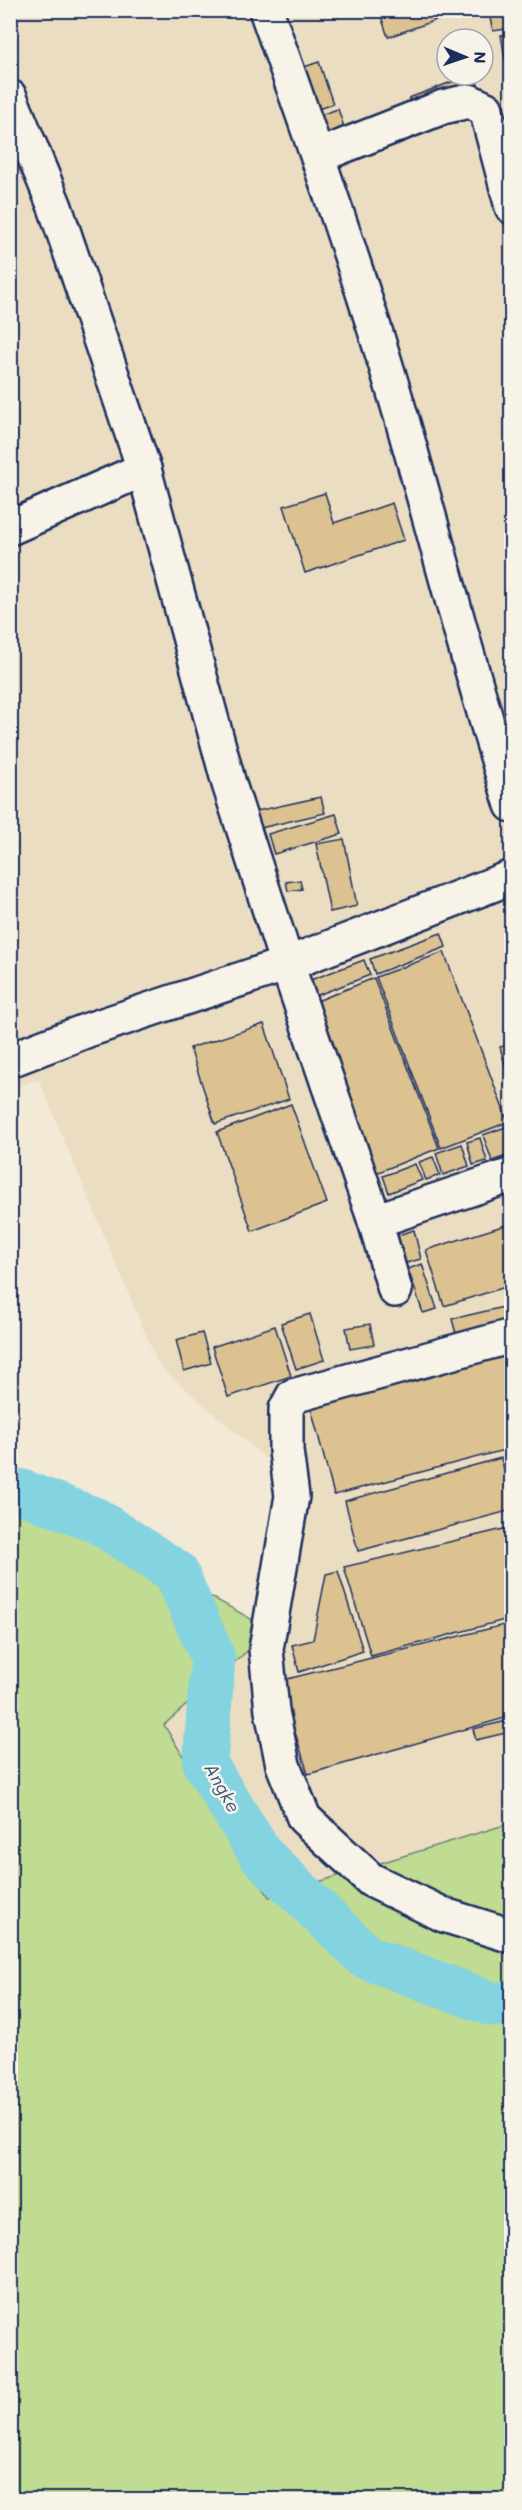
<svg xmlns="http://www.w3.org/2000/svg" width="522" height="2510" font-family="Mali,sans-serif">
	<style>
		.built { fill: #ebddc2; fill-rule: evenodd }
		.green { fill: #c0db92; stroke: #6e8578; stroke-width: 1.5 }
		.lines { fill: none; stroke-linecap: round; stroke-linejoin: round }
		.river { stroke: #84d3e1; stroke-width: 45 }
		.building { fill: #dcc291; stroke: #1b2f5e; stroke-width: 1.5 }
		.minor-casing { stroke: #1b2f5e; stroke-width: 38 }
		.minor { stroke: #f7f3e8; stroke-width: 33 }
		.labels { text-anchor: middle; stroke-width: 5; stroke-linejoin: round; paint-order: stroke }
		.water-label { font-size: 18px; font-style: italic; fill: #35587f; stroke: #f7f3e8 }
	</style>
	<rect width="100%" height="100%" fill="#f2e9d7"/>
	<filter id="ink" filterUnits="userSpaceOnUse"><feTurbulence type="fractalNoise" baseFrequency=".0167" numOctaves="2"/><feDisplacementMap in="SourceGraphic" scale="12" xChannelSelector="R" yChannelSelector="G"/><feConvolveMatrix kernelMatrix="1 2 1 2 8 2 1 2 1" color-interpolation-filters="sRGB"/></filter>
	<g filter="url(#ink)">
		<path class="built" d="M11 11H511V1823L269 1897 164 1725 271 1630 311 1498 159 1366 39 1080 11 1087ZM447 39H483V75H447Z"/>
		<polygon class="green" points="10,1485 271,1630 164,1725 269,1897 511,1823 511,2499 11,2499"/>
		<g class="lines">
			<polyline class="river" points="10,1490 22,1492 96,1520 176,1572 213,1658 205,1764 261,1855 366,1957 492,2004 512,2004"/>
		</g>
		<g class="building">
			<polygon points="379,10 443,10 445,17 388,37"/>
			<polygon points="488,10 512,10 512,28 493,31"/>
			<polygon points="512,34 512,58 505,59 501,35"/>
			<polygon points="319,62 333,104 309,112 295,70"/>
			<polygon points="470,75 474,75 480,90 415,114 409,98"/>
			<polygon points="338,109 347,136 323,144 314,117"/>
			<polygon points="325,493 334,523 392,503 404,540 305,573 284,506"/>
			<polygon points="321,797 325,813 256,829 252,812"/>
			<polygon points="336,814 342,834 274,854 268,834"/>
			<polygon points="344,839 357,906 330,912 316,844"/>
			<polygon points="300,880 302,889 288,891 286,882"/>
			<polygon points="441,933 446,947 375,974 370,959"/>
			<polygon points="444,952 508,1122 441,1148 376,977"/>
			<polygon points="364,960 370,975 310,998 305,982"/>
			<polygon points="374,978 439,1148 376,1173 312,1003"/>
			<polygon points="264,1024 289,1099 215,1124 190,1048"/>
			<polygon points="512,1044 512,1090 500,1047"/>
			<polygon points="291,1104 327,1203 252,1231 217,1132"/>
			<polygon points="506,1127 512,1142 512,1154 492,1161 483,1135"/>
			<polygon points="480,1138 487,1161 473,1165 467,1142"/>
			<polygon points="462,1144 469,1166 443,1175 436,1153"/>
			<polygon points="433,1157 440,1175 426,1180 419,1162"/>
			<polygon points="415,1164 422,1180 389,1193 383,1176"/>
			<polygon points="512,1223 512,1285 444,1306 426,1250"/>
			<polygon points="414,1230 421,1259 406,1263 398,1235"/>
			<polygon points="422,1264 437,1309 423,1313 408,1269"/>
			<polygon points="512,1305 512,1328 458,1341 452,1319"/>
			<polygon points="310,1314 324,1360 296,1369 281,1323"/>
			<polygon points="370,1324 374,1345 350,1349 346,1328"/>
			<polygon points="275,1326 291,1376 228,1397 212,1347"/>
			<polygon points="202,1333 211,1363 184,1371 176,1340"/>
			<polygon points="512,1342 512,1448 334,1495 308,1397"/>
			<polygon points="501,1458 512,1497 512,1510 358,1551 345,1501"/>
			<polygon points="512,1527 512,1618 371,1656 344,1567"/>
			<polygon points="338,1571 363,1651 299,1672 292,1645 313,1640 326,1574"/>
			<polygon points="512,1623 512,1716 308,1774 279,1681"/>
			<polygon points="507,1721 510,1732 476,1740 473,1729"/>
		</g>
		<g class="lines">
			<g class="minor-casing">
				<g id="minor">
					<path d="M266 10C314 145 361 279 401 416 438 545 471 676 512 805"/>
					<polyline points="10,97 55,207 144,469 229,784 287,964 375,1221 395,1290"/>
					<polyline points="318,156 443,107 469,101 486,109 512,207"/>
					<polyline points="10,528 144,469"/>
					<polyline points="10,1060 88,1030 287,964 512,877"/>
					<polyline points="375,1221 512,1175"/>
					<polyline points="512,1336 293,1396 286,1409 286,1451 292,1496 266,1649 272,1711 283,1765 304,1818 371,1880 444,1915 512,1936"/>
				</g>
			</g>
			<use href="#minor" class="minor"/>
		</g>
	</g>
	<g class="labels">
		<g class="water-label">
			<text transform="translate(222 1788) rotate(61)" y="6">Angke</text>
		</g>
	</g>
	<rect width="522" height="2510" fill="none" stroke="#f7f3e8" stroke-width="36"/>
	<rect x="18" y="18" width="486" height="2474" fill="none" stroke="#1b2f5e" stroke-width="2" filter="url(#ink)"/>
	<g transform="translate(465 57) rotate(92)"><circle r="28" fill="#f7f3e8" stroke="#9fa5b1" stroke-width="1.5"/>
	<path d="M0-4.5L10 22L0 15L-10 22Z" fill="#1b2f5e"/>
	<text y="-9" font-size="16" font-weight="bold" text-anchor="middle" fill="#1b2f5e">N</text>
	</g>
</svg>
